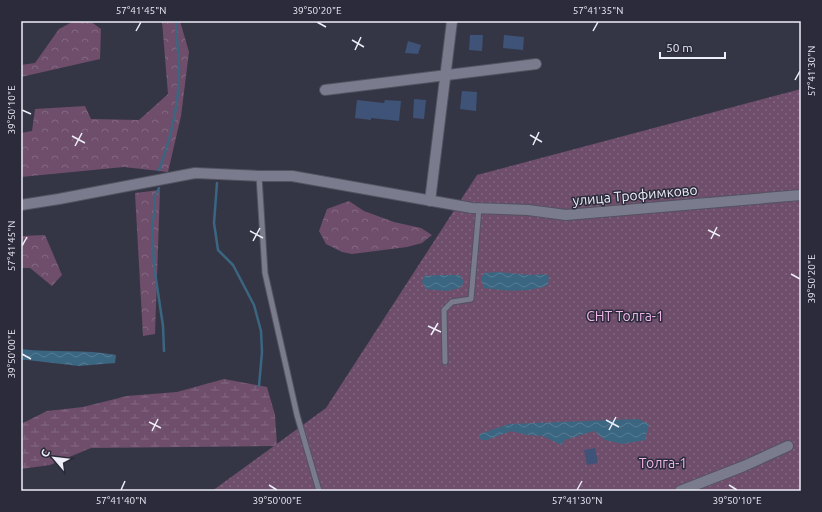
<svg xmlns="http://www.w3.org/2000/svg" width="822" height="512" font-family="Ubuntu,sans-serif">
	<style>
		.forest { fill: url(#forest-crowns) }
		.wetland { fill: url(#wetland-marsh) }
		.garden { fill: url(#garden-dots) }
		.water { fill: url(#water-waves) }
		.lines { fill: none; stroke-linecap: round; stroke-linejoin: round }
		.stream { stroke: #3b6681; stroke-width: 2.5 }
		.building { fill: #3e5377 }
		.service-casing { stroke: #535361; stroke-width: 7 }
		.minor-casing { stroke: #535361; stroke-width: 12 }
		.service { stroke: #7a7b8d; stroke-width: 5 }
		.minor { stroke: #7a7b8d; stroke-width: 10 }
		.ticks { fill: none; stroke: #edeef8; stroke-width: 1.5 }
		.labels { text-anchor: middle; stroke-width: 3; stroke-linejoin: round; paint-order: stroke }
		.street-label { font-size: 14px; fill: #edeef8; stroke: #2b2b3b }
		.park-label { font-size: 14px; fill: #f0b7eb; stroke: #2b2b3b }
		.neatline { fill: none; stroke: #edeef8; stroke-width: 1.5 }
		.ticks-label { font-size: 10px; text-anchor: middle; fill: #edeef8 }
	</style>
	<defs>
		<pattern id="forest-crowns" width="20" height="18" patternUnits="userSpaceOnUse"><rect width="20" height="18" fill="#6e4e6b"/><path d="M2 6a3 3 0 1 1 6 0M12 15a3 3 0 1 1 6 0" fill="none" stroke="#836881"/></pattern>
		<pattern id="wetland-marsh" width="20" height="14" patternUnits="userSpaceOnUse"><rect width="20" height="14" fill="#6e4e6b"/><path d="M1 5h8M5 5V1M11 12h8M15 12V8" fill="none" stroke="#836881"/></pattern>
		<pattern id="garden-dots" width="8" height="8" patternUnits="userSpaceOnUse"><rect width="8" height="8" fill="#6e4e6b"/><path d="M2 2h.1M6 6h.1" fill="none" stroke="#836881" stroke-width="1.8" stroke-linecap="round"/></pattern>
		<pattern id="water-waves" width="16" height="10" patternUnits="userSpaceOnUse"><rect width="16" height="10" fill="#3b6681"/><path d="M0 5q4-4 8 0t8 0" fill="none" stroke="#587c94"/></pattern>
	</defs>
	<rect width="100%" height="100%" fill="#353645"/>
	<g class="forest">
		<polygon points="74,21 90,21 101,29 100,59 21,77 21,65 35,63 59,29"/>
		<polygon points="162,21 180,21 189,52 181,116 168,172 124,167 21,177 21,133 32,131 35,109 85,106 91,119 139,120 168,94"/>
		<polygon points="160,190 155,334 143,336 135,193"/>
		<polygon points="349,201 364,211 394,222 421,228 432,235 422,243 407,247 352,254 342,252 326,244 319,231 327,209"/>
		<polygon points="45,235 62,275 52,286 30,268 21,268 21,236"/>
	</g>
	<polygon class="wetland" points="224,379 267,387 275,415 277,446 91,448 50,465 21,469 21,424 47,411 83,407 127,396 177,392"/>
	<polygon class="garden" points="801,89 801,491 212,491 326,408 477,175"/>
	<g class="water">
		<path d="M498 272 532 275 544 274 549 276 548 285C529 293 504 291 484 288L481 278 484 273Z"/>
		<polygon points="441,275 460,275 464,282 460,288 447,291 426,289 422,282 424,276"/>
		<path d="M21 349C53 353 85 349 116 355L115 363 79 366 27 360H21Z"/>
		<polygon points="638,419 649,424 645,440 623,444 605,440 594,431 565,440 561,445 543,436 527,435 511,431 487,440 481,440 479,436 480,434 509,424"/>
	</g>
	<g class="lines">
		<g class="stream">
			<path d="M159 170C171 138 179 105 179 70 179 54 176 38 176 21"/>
			<polyline points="217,183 214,223 218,250 233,265 254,305 261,331 262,352 259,386"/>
			<polyline points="159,188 154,198 155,209 152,225 154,266 163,326 164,351"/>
		</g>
	</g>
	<g class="building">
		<polygon points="470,35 483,35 482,51 469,50"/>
		<polygon points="504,35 524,37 523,50 503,48"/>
		<polygon points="408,41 421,45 418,54 405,53"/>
		<polygon points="462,91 477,92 476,111 460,109"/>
		<polygon points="414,99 426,100 424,119 413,118"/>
		<polygon points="357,100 384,103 385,100 401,101 399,121 371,118 371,120 355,118"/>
		<polygon points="595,448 598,463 587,465 584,450"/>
	</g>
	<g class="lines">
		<g class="service-casing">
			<g id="service">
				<polyline points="259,176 265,273 297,415 319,491"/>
				<polyline points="445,362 444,310 452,302 471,299 479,208"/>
			</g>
		</g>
		<g class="minor-casing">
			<g id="minor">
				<polyline points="325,90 536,64"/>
				<polyline points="430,201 452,21"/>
				<polyline points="21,205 59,199 195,173 259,176 292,176 472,208 528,210 566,215 801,195"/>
				<polyline points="680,491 744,466 788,446"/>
			</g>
		</g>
		<use href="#service" class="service"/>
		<use href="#minor" class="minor"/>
	</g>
	<path class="ticks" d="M317 22 326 27M136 31 141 22M593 31 598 22M352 40 364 47M355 50 361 37M795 80 800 71M22 110 31 114M530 135 542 142M72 136 85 143M533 145 539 132M75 146 82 133M708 230 720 236M250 231 263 238M711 239 717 227M253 241 260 228M22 246 27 237M791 274 800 279M428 326 441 332M431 335 438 323M22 354 31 359M606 420 619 427M149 422 161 428M609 430 616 417M152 431 158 419M269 485 277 490M729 485 737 490M121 490 125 481M577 490 582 481"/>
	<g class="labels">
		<g class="street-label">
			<text transform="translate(635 195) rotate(-5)" y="5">улица Трофимково</text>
		</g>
		<g class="park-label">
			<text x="625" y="321">СНТ Толга-1</text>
			<text x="663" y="468">Толга-1</text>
		</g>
	</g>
	<rect width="822" height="512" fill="none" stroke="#2b2b3b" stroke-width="44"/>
	<g transform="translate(54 458) rotate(298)" stroke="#2b2b3b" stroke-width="3" paint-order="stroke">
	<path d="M0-3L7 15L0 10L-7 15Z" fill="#edeef8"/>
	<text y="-6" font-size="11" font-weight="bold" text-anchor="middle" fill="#edeef8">С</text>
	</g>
	<path d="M660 52v6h65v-6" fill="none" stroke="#edeef8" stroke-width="2"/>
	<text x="666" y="52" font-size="12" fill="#edeef8" stroke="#2b2b3b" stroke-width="3" paint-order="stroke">50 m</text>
	<rect x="22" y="22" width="778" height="468" class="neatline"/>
	<g class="ticks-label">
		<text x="141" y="14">57°41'45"N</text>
		<text x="317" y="14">39°50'20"E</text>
		<text x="598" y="14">57°41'35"N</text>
		<text transform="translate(811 71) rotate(-90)" y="4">57°41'30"N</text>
		<text transform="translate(11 110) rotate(-90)" y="4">39°50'10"E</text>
		<text transform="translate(11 246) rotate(-90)" y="4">57°41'45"N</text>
		<text transform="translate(811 279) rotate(-90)" y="4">39°50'20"E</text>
		<text transform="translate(11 354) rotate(-90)" y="4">39°50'00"E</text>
		<text x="121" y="504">57°41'40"N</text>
		<text x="277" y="504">39°50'00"E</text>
		<text x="577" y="504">57°41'30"N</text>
		<text x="737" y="504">39°50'10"E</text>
	</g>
</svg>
